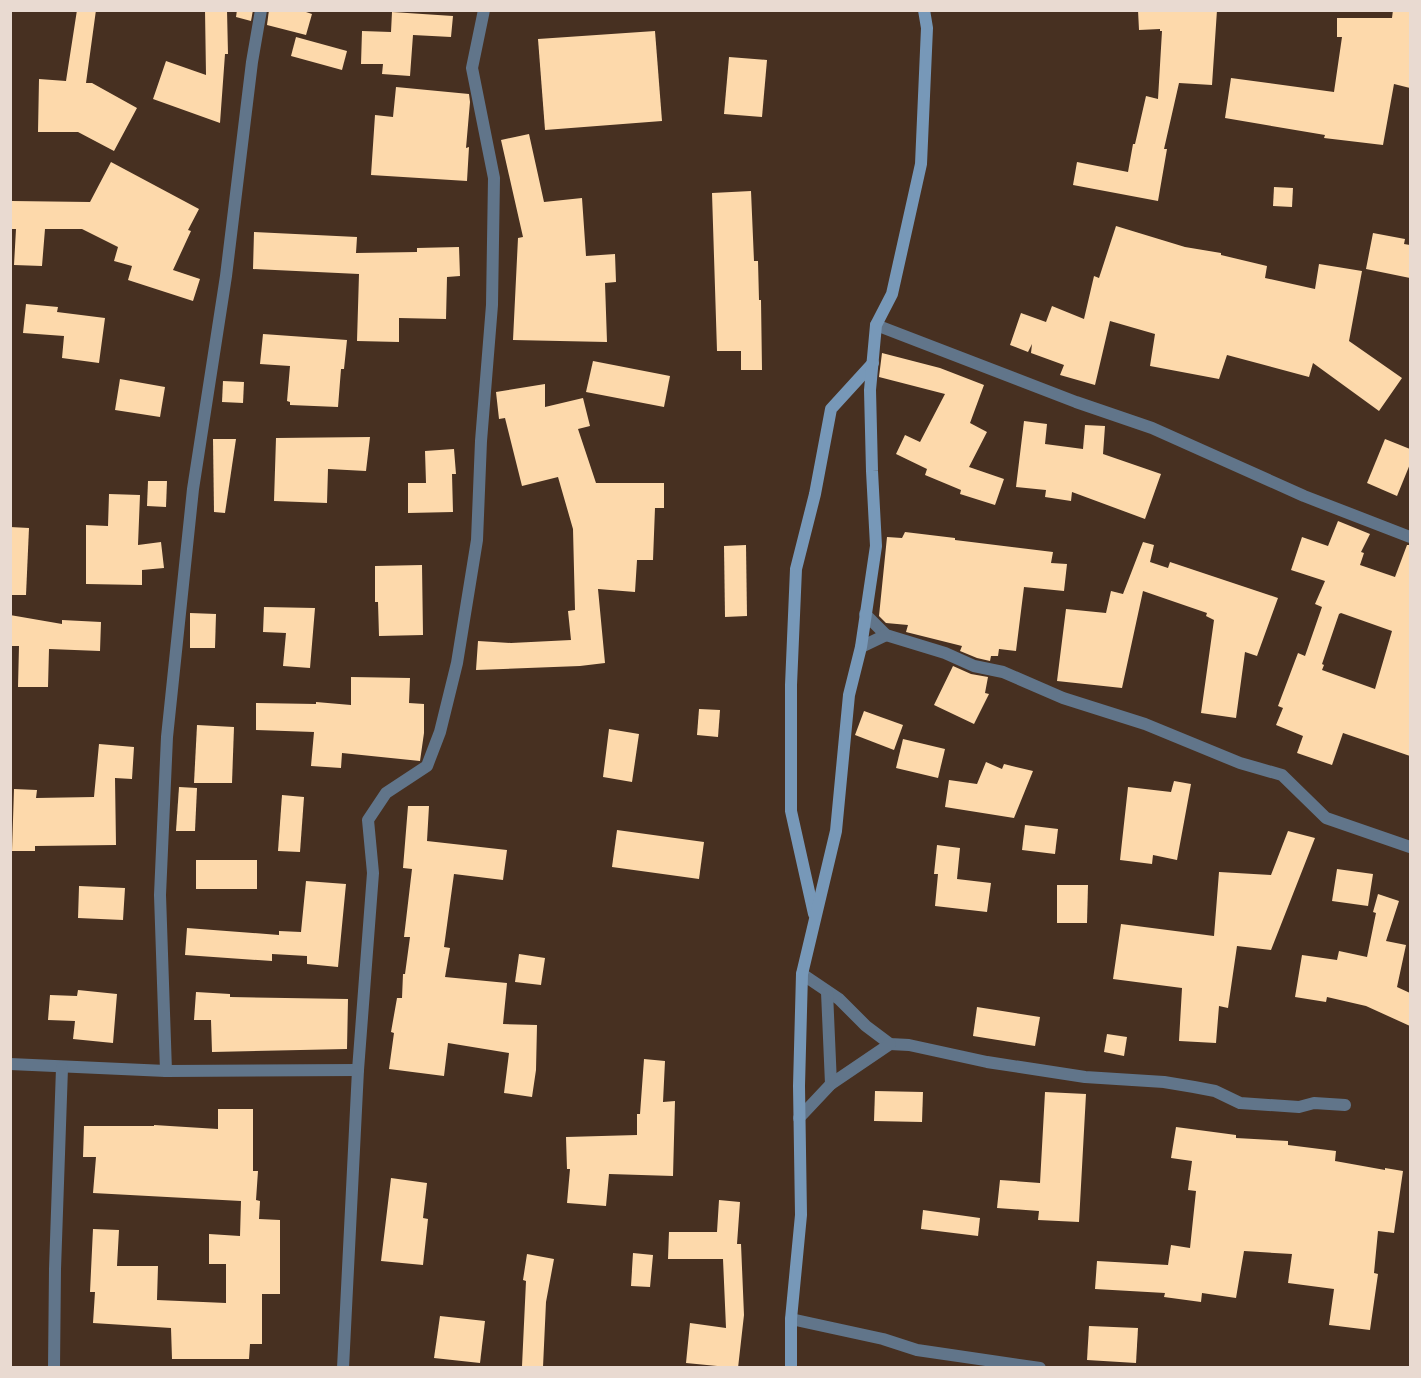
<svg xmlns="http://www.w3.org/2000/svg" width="1421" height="1378" font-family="'Source Sans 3',sans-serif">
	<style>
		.building { fill: #fdd9ab; fill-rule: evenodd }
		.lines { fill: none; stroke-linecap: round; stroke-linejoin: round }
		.street { stroke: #61758a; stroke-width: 12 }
		.secondary { stroke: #7798b8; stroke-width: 12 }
	</style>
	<rect width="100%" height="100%" fill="#473021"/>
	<g class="building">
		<polygon points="77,10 96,10 86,83 92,83 137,108 114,151 78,132 38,132 39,79 66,81"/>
		<polygon points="205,10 227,10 228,54 225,54 220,123 153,99 166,61 206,75"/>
		<polygon points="237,10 253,10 251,21 236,17"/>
		<polygon points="269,10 300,10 312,14 306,35 267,25"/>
		<polygon points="1138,10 1217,10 1212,85 1179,83 1164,149 1167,149 1158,201 1073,185 1077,162 1128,172 1133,144 1135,144 1146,96 1158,99 1162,31 1160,31 1160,29 1139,30"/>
		<polygon points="1393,10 1410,10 1410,88 1394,84 1383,145 1324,138 1325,135 1225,118 1231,78 1334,92 1342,37 1337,37 1337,18 1392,18"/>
		<polygon points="392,12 453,16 451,37 413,35 410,76 382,74 383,64 361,64 362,31 391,32"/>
		<polygon points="655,31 662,121 545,130 538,39"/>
		<polygon points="296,37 347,51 342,70 291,56"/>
		<polygon points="729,57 767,60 762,117 724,114"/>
		<polygon points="396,87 469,94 470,102 466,148 469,147 467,181 371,175 375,115 393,117"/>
		<polygon points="529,134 544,202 582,198 586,256 615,254 616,282 605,283 607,342 513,340 518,238 523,237 501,140"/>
		<polygon points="111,162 199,209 188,230 191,231 173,270 200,279 193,301 128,280 132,266 114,261 118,247 82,229 45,229 42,266 14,265 16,229 12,229 12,201 90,202"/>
		<polygon points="1274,187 1293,188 1292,207 1273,206"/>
		<polygon points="751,191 754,261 758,261 759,300 761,300 762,370 741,370 741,351 717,351 712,193"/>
		<polygon points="1116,226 1185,247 1221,253 1221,255 1267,266 1265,278 1315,289 1319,264 1362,271 1349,341 1402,378 1379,411 1313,363 1309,377 1227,355 1219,379 1150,366 1155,334 1110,321 1095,385 1060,375 1064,365 1031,353 1032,344 1028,352 1010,345 1021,313 1046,322 1052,306 1084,319 1094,276 1099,278"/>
		<polygon points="254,232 357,237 356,253 417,252 417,248 459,247 460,276 447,277 446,319 399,318 399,342 357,341 359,274 253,269"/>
		<polygon points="1373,233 1405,239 1404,244 1410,245 1410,278 1366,269"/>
		<polygon points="26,304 58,307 57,312 105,318 99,363 62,358 64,336 23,333"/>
		<polygon points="263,334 347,340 344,369 341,369 338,407 290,405 290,402 287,401 290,366 260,364"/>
		<polygon points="882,353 940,368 984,385 970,423 987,432 969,467 1004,479 995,505 960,494 961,490 925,475 927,469 896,454 905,435 920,442 945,394 879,377"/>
		<polygon points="593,361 670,376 664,407 586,392"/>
		<polygon points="120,379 165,387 160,417 115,410"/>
		<polygon points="223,381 244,382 243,403 222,402"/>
		<polygon points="545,384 545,407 583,398 590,426 578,429 596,483 664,483 664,508 655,508 653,560 637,560 635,592 598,589 605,663 580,666 476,670 478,641 511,643 571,640 568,611 575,610 573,529 558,477 522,486 505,418 499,419 496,392"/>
		<polygon points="1024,421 1047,424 1045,444 1083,449 1085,425 1105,426 1103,454 1161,474 1145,519 1072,492 1071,501 1045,497 1046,490 1016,487"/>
		<polygon points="370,437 366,471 328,469 327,503 274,501 276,438"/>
		<polygon points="213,439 236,439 225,513 214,512"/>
		<polygon points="1385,439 1410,449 1410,464 1397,496 1367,483"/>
		<polygon points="454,449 456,474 452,474 453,512 408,513 408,483 426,483 425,451"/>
		<polygon points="148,481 167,481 166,507 147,506"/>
		<polygon points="109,494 140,495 138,545 161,542 164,568 142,570 142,585 86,584 86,525 108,526"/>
		<path d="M1338 521 1370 534 1361 552 1364 553 1360 565 1395 577 1407 545H1410V756L1343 733 1332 765 1297 753 1303 736 1276 725 1283 708 1278 706 1298 653 1305 656 1322 607 1315 604 1325 581 1291 570 1302 537 1328 546ZM1341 613 1392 631 1375 689 1322 670 1324 665 1322 664 1339 614Z"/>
		<polygon points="10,527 29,528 26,595 10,595"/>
		<polygon points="905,532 955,538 955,540 1053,552 1051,563 1067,564 1064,591 1024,587 1016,651 999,649 998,656 991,656 990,661 977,658 960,651 962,646 906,632 908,625 886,623 879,616 887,537 902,538"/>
		<polygon points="1143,542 1154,545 1150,562 1168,568 1170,562 1278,598 1257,656 1245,652 1236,718 1201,713 1214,620 1206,616 1207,613 1143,591 1122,688 1057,681 1066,609 1106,613 1111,591 1123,594"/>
		<polygon points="746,545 747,616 725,617 724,546"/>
		<polygon points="422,565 423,635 379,636 378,602 375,602 375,566"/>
		<polygon points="264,607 315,608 310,668 283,666 286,633 263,632"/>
		<polygon points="190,613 216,614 215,648 190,648"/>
		<polygon points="10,615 62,624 62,620 101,622 100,651 49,649 48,687 18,687 19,646 10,646"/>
		<polygon points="953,666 971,674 988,677 985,693 989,694 974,724 934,705"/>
		<polygon points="351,677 410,678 409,703 424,704 424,733 420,761 342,753 341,768 311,766 314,732 256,730 256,703 316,704 316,702 351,705"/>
		<polygon points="699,709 720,710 718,737 697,735"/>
		<polygon points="864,711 903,725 894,750 855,735"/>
		<polygon points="197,725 234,727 232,783 194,783"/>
		<polygon points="609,729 639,734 632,782 603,777"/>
		<polygon points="903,739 945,749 938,778 896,768"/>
		<polygon points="99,744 134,747 132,779 115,778 116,845 35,846 35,851 12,851 14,789 37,790 36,798 94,797"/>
		<polygon points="986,762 1002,769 1004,764 1033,771 1014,818 945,807 949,780 977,784"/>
		<polygon points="1174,781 1191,784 1177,860 1153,855 1152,864 1120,860 1128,787 1171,792"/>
		<polygon points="179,787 197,788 195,831 176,831"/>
		<polygon points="282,795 304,797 300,852 278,851"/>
		<polygon points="408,806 429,806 427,841 507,850 503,880 454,874 444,947 450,948 445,977 507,983 503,1024 537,1025 536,1070 532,1097 504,1093 509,1053 448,1043 444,1076 389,1069 394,1033 391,1032 397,998 402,998 403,974 405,974 410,937 404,937 412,869 403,868"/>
		<polygon points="1025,825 1058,829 1055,854 1022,850"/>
		<polygon points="617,830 704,842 699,879 612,867"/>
		<polygon points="1288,831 1315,838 1271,950 1237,946 1228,1008 1219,1006 1216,1043 1179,1041 1182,988 1113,979 1121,924 1214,936 1219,872 1271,875"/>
		<polygon points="937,845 960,848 957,879 991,883 987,912 935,906 938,874 934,874"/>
		<rect x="196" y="860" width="61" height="29"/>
		<polygon points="1337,869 1373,874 1368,906 1332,901"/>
		<polygon points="306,881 346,884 338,967 307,964 307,956 272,954 272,961 185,955 187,928 279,935 279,931 301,932"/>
		<polygon points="1057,885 1088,885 1087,923 1057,923"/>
		<polygon points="79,886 125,888 123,920 78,918"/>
		<polygon points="1378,894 1399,901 1386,941 1406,945 1397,987 1410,993 1410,1026 1366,1006 1327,997 1326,1002 1295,997 1302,955 1337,960 1339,951 1367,957 1376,913 1373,912"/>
		<polygon points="519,954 545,958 541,985 515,982"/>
		<polygon points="78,990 117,994 113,1043 73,1039 75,1021 48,1020 50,995 77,996"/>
		<polygon points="196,992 230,994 230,997 348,999 347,1049 212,1052 211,1020 194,1020"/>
		<polygon points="977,1007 1040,1017 1035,1046 973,1036"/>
		<polygon points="1107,1034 1127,1037 1124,1056 1104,1052"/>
		<polygon points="644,1059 665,1061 663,1102 675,1101 673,1176 609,1174 606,1206 567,1203 570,1169 567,1169 566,1137 637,1135 637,1114 640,1114"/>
		<polygon points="875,1091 923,1092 922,1122 874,1121"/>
		<polygon points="1045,1092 1086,1094 1079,1222 1038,1220 1039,1211 997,1208 1000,1180 1040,1183"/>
		<polygon points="218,1109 253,1109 253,1171 258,1171 256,1200 260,1201 259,1219 280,1220 280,1294 262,1294 262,1344 250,1344 249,1359 172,1359 171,1328 93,1323 95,1292 90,1292 93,1229 119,1230 117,1266 158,1266 157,1300 226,1303 226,1264 209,1264 209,1234 240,1236 241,1201 93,1193 96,1157 83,1157 84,1126 154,1126 154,1125 218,1129"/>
		<polygon points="1176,1127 1236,1135 1236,1138 1288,1141 1288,1145 1336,1151 1335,1161 1385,1170 1385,1168 1403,1171 1394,1233 1378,1231 1374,1273 1378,1274 1370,1330 1329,1325 1334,1289 1288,1283 1292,1254 1244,1251 1236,1298 1202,1293 1201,1302 1164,1297 1165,1293 1095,1289 1097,1261 1168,1265 1171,1245 1190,1248 1196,1191 1188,1190 1192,1161 1171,1158"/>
		<polygon points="391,1178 427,1183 423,1218 428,1219 423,1265 381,1261"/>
		<polygon points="719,1200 740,1202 737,1244 741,1244 744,1315 738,1368 686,1363 690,1323 726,1328 723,1259 668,1259 669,1232 717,1232"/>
		<polygon points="923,1210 980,1218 978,1236 921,1229"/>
		<polygon points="633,1253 653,1255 650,1287 631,1286"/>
		<polygon points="527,1254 554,1259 546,1302 543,1367 522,1366 526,1281 523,1280"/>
		<polygon points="440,1316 485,1321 480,1363 434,1358"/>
		<polygon points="1089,1326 1138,1328 1136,1363 1087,1360"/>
	</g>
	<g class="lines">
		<g class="street">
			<polyline points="876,325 1076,402 1152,428 1304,496 1410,537"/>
			<polyline points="865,614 886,635 945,653 974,666 1003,672 1063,698 1145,724 1240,763 1282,775 1326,818 1410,847"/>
			<polyline points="861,647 886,635"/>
			<polyline points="802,974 839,999 866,1026 890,1044 909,1045 987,1062 1085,1077 1164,1082 1194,1087 1215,1091 1240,1103 1299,1107 1314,1103 1345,1105"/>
			<polyline points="827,992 831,1084"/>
			<polyline points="10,1064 166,1071 358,1070"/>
			<polyline points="166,1071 160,895 167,737 193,489 226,276 252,62 261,10"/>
			<polyline points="799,1118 831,1084 890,1044"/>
			<polyline points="791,1319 883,1339 917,1350 1040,1368"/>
			<polyline points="54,1368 55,1269 62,1068"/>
			<polyline points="343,1368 358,1070 373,873 368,820 386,793 427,766 440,732 457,663 477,540 481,441 492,305 494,178 472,68 484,10"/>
		</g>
		<g class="secondary">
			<polyline points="814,914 791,811 791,685 796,569 815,494 831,409 873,363"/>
			<polyline points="791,1368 791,1319 801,1215 799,1086 802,974 836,831 849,695 861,647 876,546 872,471 870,390 876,325 892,294 921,164 927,28 924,10"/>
		</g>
	</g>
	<rect width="1421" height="1378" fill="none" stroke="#e9dad1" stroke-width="24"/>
</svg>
